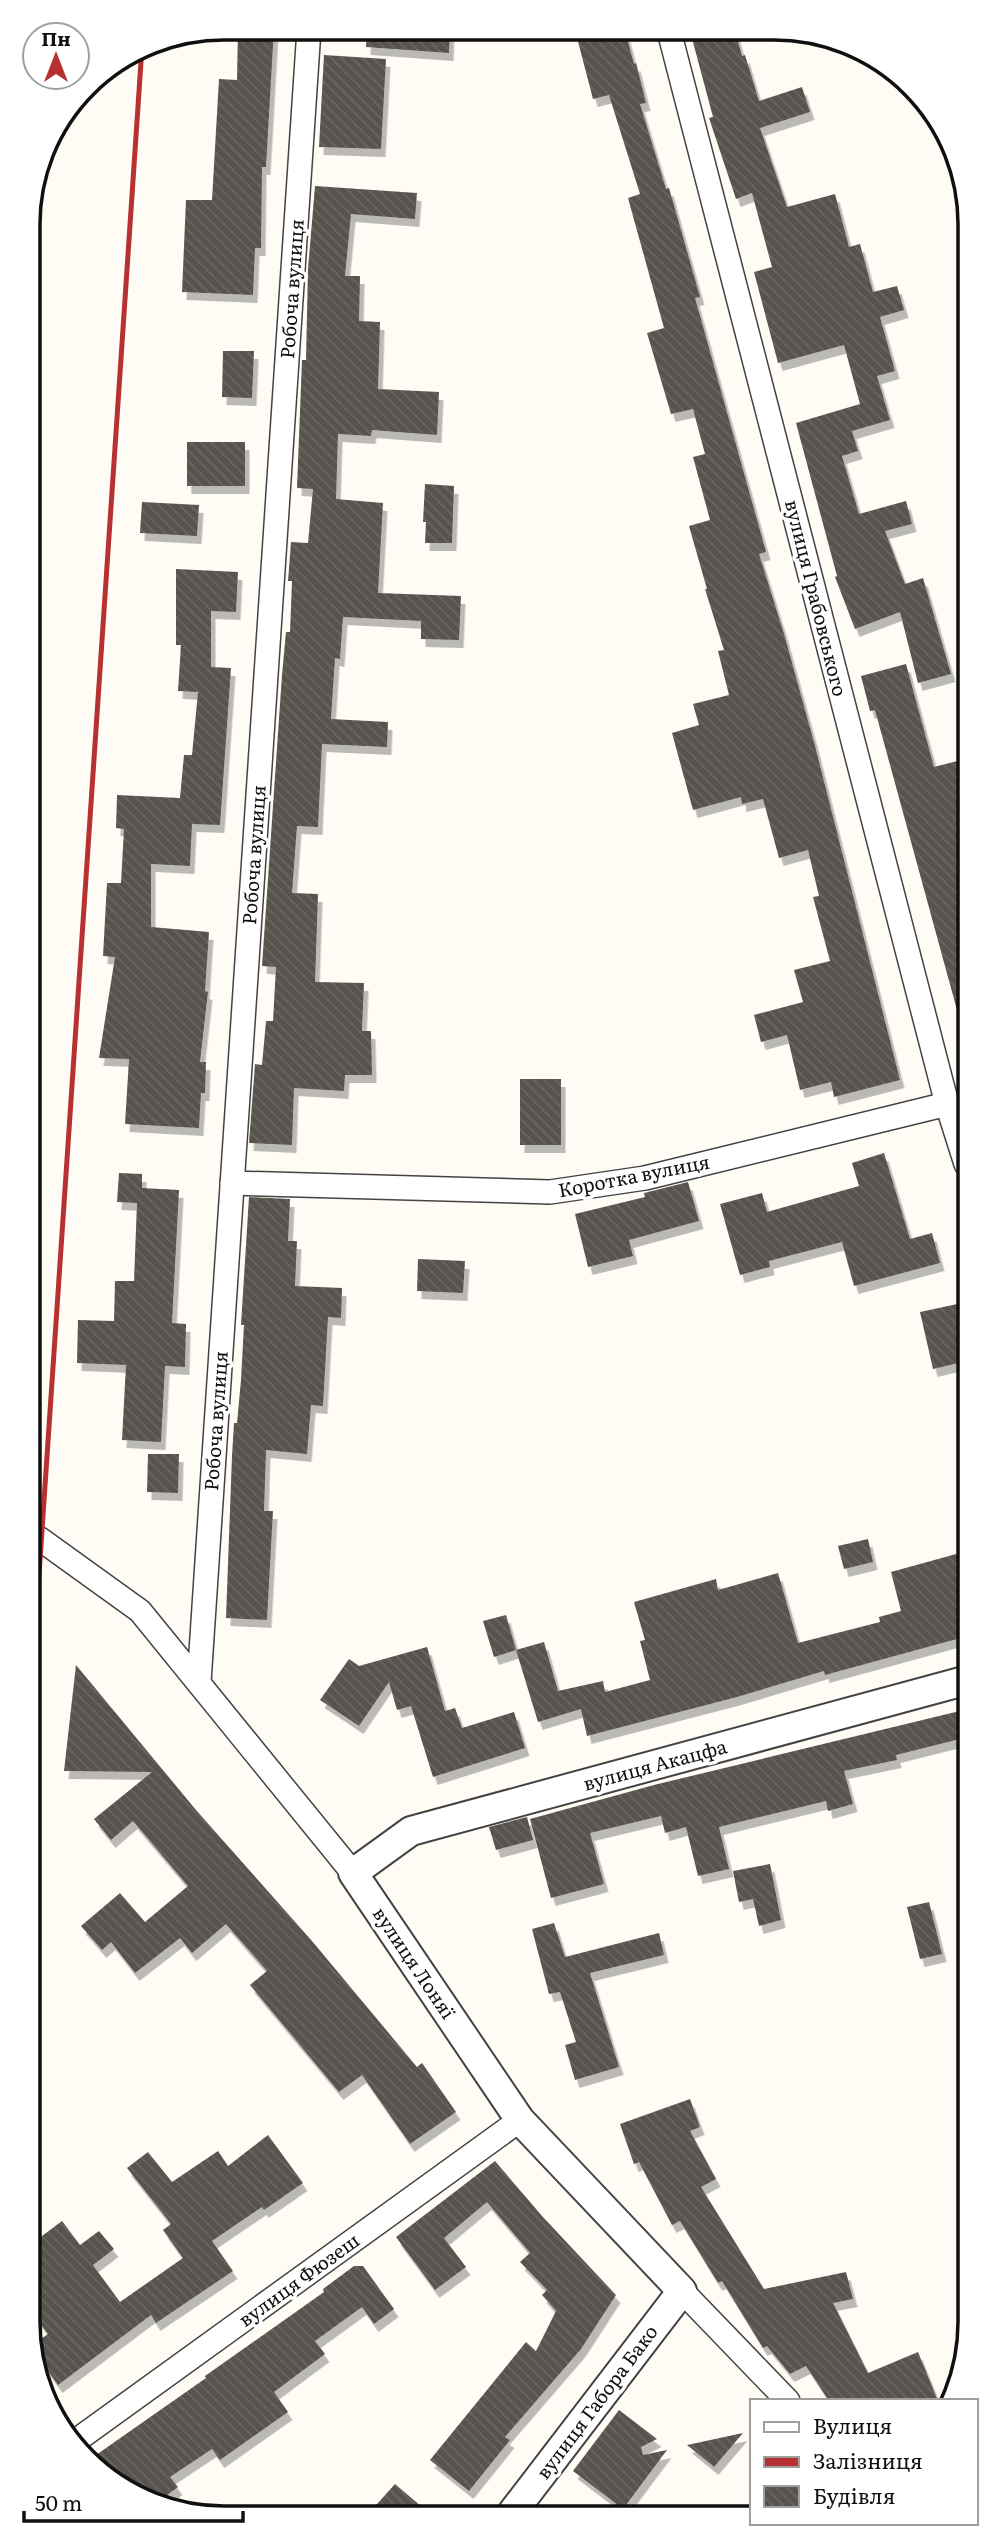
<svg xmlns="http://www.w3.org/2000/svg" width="998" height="2546" font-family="Literata,serif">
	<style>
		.building { fill: url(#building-back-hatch); filter: url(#shadow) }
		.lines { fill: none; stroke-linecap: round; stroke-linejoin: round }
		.minor-casing { stroke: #434343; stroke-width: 26 }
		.tertiary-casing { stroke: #434343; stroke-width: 32 }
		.minor { stroke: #fff; stroke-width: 23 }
		.tertiary { stroke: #fff; stroke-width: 28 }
		.rail { stroke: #b73133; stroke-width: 5 }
		.labels { text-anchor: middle; stroke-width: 7; stroke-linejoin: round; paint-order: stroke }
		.street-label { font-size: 19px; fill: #101010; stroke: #fff }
		.rim { fill: none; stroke: #101010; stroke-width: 3.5 }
	</style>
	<defs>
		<pattern id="building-back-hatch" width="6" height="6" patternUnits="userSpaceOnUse" patternTransform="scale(1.75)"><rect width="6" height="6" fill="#58524d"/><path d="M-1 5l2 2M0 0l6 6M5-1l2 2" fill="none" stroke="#6b6662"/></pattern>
		<filter id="shadow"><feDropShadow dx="4.5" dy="8" stdDeviation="0" flood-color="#0004"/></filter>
	</defs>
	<rect width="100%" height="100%" fill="#fefcf4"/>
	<g class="building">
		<polygon points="238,28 274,28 266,167 262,167 261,248 255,248 253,295 182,292 186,200 212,200 219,79 237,80"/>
		<polygon points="367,29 450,29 449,53 366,47"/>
		<polygon points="575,30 625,31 634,64 636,63 646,103 640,104 666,189 669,188 700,297 695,298 766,552 759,554 784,634 815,746 900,1080 834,1097 831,1082 800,1090 787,1035 761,1042 754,1015 803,1002 794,970 830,961 813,897 819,896 808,850 779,858 763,799 742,804 741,797 693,810 672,733 699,725 693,704 729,695 718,651 724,650 705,589 707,589 689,526 710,520 693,457 705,454 693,409 671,414 647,333 664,328 628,198 640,194 609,95 593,99"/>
		<polygon points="690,31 735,31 742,56 745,55 759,101 802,87 810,112 760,128 787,207 835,194 849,247 860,244 873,292 897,286 904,310 880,317 895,371 877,376 890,420 852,431 858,451 842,456 859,514 906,501 912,524 885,531 905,584 923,578 951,674 918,683 900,612 855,629 835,577 837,576 796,423 860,404 844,345 778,363 754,272 772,267 752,193 736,199 709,118 713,117"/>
		<polygon points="324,55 386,59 381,149 319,147"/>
		<polygon points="315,186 417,193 415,219 351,214 345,276 360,276 359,321 380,322 378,389 439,392 437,435 372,430 371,436 338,434 336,499 383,503 378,593 461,596 459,640 421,639 421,621 343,617 340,659 335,658 331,719 388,722 387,747 322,744 318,827 297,826 292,893 318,894 315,982 364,983 362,1031 371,1031 372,1075 345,1075 344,1091 294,1088 292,1145 249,1143 255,1064 262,1065 266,1021 273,1021 276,967 262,966 282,675 286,632 290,632 292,581 288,581 291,542 308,543 313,489 297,488 302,360 306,360 308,269"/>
		<polygon points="223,351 254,351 252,398 222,397"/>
		<rect x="187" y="442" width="58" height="44"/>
		<polygon points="425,484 454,486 452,543 425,543 426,522 423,522"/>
		<polygon points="142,502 199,505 197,536 140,533"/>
		<polygon points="176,569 238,572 236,612 211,611 211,667 231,668 220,825 192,824 190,866 151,864 151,927 209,932 205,991 208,992 200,1062 206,1062 205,1093 201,1093 199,1128 125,1124 129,1059 99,1058 115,957 103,956 107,883 121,883 124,829 116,828 117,795 180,798 184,755 192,755 198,692 178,691 181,645 176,645"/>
		<polygon points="906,664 934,767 965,759 966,1020 960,1021 875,710 870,711 861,676"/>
		<rect x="520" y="1079" width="41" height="66"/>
		<polygon points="884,1153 910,1239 932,1233 940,1263 854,1286 842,1242 769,1261 770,1267 740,1275 720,1204 762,1193 767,1212 859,1186 852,1163"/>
		<polygon points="119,1173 142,1174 142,1188 179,1190 172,1323 186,1324 185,1367 165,1366 161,1442 122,1440 126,1365 77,1363 78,1320 114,1321 115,1281 134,1281 137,1203 117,1202"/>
		<polygon points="688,1182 699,1221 629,1240 633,1256 588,1267 575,1214 645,1197 644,1193"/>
		<polygon points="249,1197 290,1199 288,1241 297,1241 295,1286 342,1288 341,1318 328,1317 323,1406 311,1405 307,1454 266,1450 264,1511 273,1511 267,1620 226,1618 232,1456 234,1423 237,1423 241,1380 244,1325 241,1325"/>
		<polygon points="418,1259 465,1261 463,1293 417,1291"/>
		<polygon points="962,1303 967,1322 967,1361 933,1369 920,1312"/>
		<polygon points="148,1454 179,1454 178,1493 147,1492"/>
		<polygon points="868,1539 873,1562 844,1569 838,1546"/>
		<polygon points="967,1551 968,1636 825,1675 824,1671 737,1697 587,1736 581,1709 538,1722 516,1650 544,1642 558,1691 603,1681 605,1692 650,1680 640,1641 645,1640 634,1602 716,1579 718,1590 778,1573 798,1643 880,1622 879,1617 901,1611 891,1572"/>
		<polygon points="506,1615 516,1650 494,1657 483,1621"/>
		<polygon points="427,1647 445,1711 455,1708 462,1728 514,1712 525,1748 433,1777 411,1706 397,1710 389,1682 359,1726 320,1700 349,1659 359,1666"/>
		<polygon points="76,1665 196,1810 312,1941 417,2067 422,2063 456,2112 410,2144 362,2075 339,2092 250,1985 267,1971 226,1924 192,1953 180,1938 135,1973 111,1942 102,1950 81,1926 120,1893 145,1922 188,1886 133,1821 111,1840 94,1819 152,1772 64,1771"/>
		<polygon points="968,1709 968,1737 896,1755 897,1760 844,1771 853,1804 828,1811 826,1801 719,1827 729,1869 698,1876 686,1827 665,1833 661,1816 590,1833 604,1884 551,1898 530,1819 654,1785"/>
		<polygon points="527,1817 533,1840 496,1850 489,1827"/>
		<polygon points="770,1864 781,1920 759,1926 753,1899 739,1902 733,1871"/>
		<polygon points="929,1902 942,1954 920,1959 907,1907"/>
		<polygon points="554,1923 565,1957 659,1933 664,1955 590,1973 619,2067 575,2080 565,2045 576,2042 560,1992 549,1994 532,1929"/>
		<polygon points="690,2099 700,2127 690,2131 716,2179 701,2187 764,2289 846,2272 853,2299 833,2303 868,2373 918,2352 938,2401 829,2401 806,2366 790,2374 767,2346 763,2348 722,2281 718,2283 680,2221 672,2225 639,2162 634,2164 620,2124"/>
		<polygon points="268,2135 303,2183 264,2210 262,2207 212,2241 233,2271 156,2323 151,2315 58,2385 35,2353 34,2344 48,2334 34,2315 34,2242 62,2221 80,2245 99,2231 114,2249 93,2265 120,2302 183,2258 163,2230 171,2224 127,2168 148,2152 172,2182 218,2151 228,2166"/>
		<polygon points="495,2161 542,2216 616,2295 581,2349 505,2437 510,2440 469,2491 430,2460 526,2342 536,2351 556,2311 542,2295 547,2290 520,2262 530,2253 487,2202 444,2238 466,2267 435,2290 396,2237"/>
		<polygon points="354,2266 363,2266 394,2309 374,2324 362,2307 315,2341 325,2354 274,2392 288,2412 220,2460 212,2449 170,2477 178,2487 159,2501 114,2479 96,2455 206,2378 205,2376 324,2292 323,2289"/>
		<polygon points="619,2410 657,2439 641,2447 643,2455 667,2450 623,2509 573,2471"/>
		<polygon points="743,2433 714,2467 687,2445"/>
		<polygon points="395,2484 429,2513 369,2513"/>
	</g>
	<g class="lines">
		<g class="minor-casing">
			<g id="minor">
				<polyline points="669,31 947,1104 966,1164"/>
				<polyline points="232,1183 550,1192 645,1178 947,1104"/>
				<polyline points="32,1537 40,1539 140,1611 353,1873"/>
				<polyline points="199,1682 309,29"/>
				<polyline points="682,2291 788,2401"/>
				<polyline points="77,2440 520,2120"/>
			</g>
		</g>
		<g class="tertiary-casing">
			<polyline id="tertiary" points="512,2513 682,2291 520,2120 353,1873 411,1831 968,1680"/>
		</g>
		<use href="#minor" class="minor"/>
		<use href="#tertiary" class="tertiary"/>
		<polyline class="rail" points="33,1664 142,47"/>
	</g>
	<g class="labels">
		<g class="street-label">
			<text transform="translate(292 289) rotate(-86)" y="7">Робоча вулиця</text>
			<text transform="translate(816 598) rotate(76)" y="7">вулиця Грабовського</text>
			<text transform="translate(254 855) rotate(-86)" y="7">Робоча вулиця</text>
			<text transform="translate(634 1176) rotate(-11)" y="7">Коротка вулиця</text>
			<text transform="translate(216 1421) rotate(-86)" y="7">Робоча вулиця</text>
			<text transform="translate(655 1765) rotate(-15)" y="7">вулиця Акацфа</text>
			<text transform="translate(414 1963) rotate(56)" y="7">вулиця Лоняї</text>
			<text transform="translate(299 2280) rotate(-36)" y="7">вулиця Фюзеш</text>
			<text transform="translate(597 2402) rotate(-53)" y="7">вулиця Габора Бако</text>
		</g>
	</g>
	<path d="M0 0H998V2546H0ZM224 40H774A184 184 0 0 1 958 224V2322A184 184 0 0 1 774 2506H224A184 184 0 0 1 40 2322V224A184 184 0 0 1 224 40Z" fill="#fff" fill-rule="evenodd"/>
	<path class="rim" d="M224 40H774A184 184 0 0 1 958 224V2322A184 184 0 0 1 774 2506H224A184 184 0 0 1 40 2322V224A184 184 0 0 1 224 40Z"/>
	<rect x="750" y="2399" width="228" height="126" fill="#ffffff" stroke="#9f9f9f" stroke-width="2"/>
	<rect x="764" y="2422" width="35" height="10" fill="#ffffff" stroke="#9f9f9f" stroke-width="2"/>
	<text x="813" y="2434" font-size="21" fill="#101010">Вулиця</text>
	<rect x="764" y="2457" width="35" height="10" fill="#b73133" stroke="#9f9f9f" stroke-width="2"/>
	<text x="813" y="2469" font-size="21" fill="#101010">Залізниця</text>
	<rect x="764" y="2486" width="35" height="21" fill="url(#building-back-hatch)" stroke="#9f9f9f" stroke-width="2"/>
	<text x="813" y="2504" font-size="21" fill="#101010">Будівля</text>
	<g transform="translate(56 56)"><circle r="33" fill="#ffffff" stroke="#9f9f9f" stroke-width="2"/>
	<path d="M0-5L12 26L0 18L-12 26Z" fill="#b73133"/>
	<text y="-10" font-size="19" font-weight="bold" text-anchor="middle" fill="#101010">Пн</text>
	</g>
	<path d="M24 2511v10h219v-10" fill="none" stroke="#101010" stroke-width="3.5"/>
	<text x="35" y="2511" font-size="21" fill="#101010" stroke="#ffffff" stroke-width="5" paint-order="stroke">50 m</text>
</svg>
